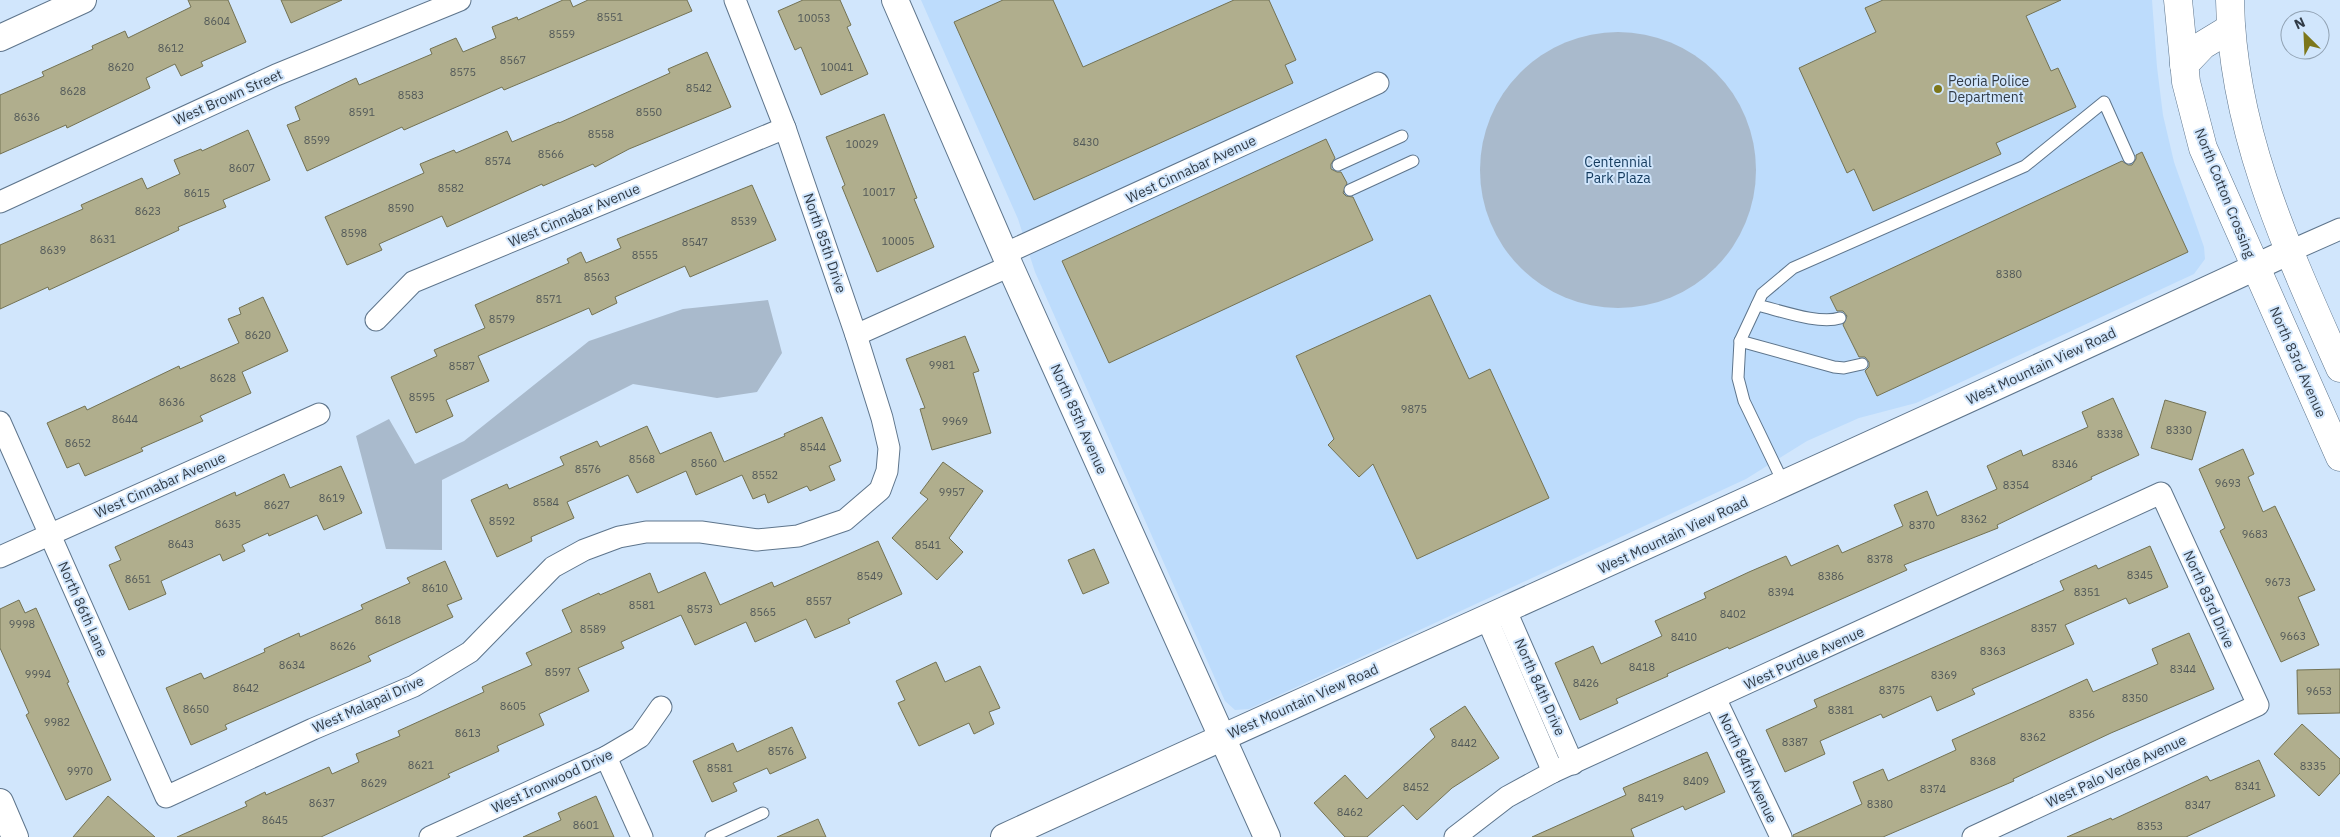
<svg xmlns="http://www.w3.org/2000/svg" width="2340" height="837" font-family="'IBM Plex Sans',sans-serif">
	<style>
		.built { fill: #bddcfc }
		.green { fill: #a9bacc }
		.building { fill: #b0ae8d; stroke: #737253 }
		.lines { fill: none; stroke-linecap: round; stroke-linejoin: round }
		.service-casing { stroke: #5e758c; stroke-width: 13 }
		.minor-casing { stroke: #5e758c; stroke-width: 23 }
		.tertiary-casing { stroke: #5e758c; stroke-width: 28 }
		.secondary-casing { stroke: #5e758c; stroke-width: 29 }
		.service { stroke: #fff; stroke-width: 11 }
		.minor { stroke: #fff; stroke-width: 21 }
		.tertiary { stroke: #fff; stroke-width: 26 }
		.secondary { stroke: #fff; stroke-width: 28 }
		.poi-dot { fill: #7d771b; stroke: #d1e6fc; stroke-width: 2 }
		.labels { text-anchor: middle; stroke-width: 4; stroke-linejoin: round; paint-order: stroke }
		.number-label { font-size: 11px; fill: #515858 }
		.poi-label { font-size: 14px; fill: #313b46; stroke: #d1e6fc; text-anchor: start }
		.street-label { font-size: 14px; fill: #313b46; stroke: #d1e6fc }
		.park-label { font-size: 14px; fill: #133a5d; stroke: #d1e6fc }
	</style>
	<rect width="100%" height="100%" fill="#d1e6fc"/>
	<polygon class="built" points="921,0 2152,0 2157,67 2163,115 2174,162 2204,247 2205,259 2194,274 1916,403 1859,418 1807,441 1746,479 1249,709 1235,710 1225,701 1035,272 1018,219"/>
	<g class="green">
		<circle cx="1618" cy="170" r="138"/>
		<polygon points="768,300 782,353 757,392 717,398 633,384 442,480 442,550 386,549 356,436 389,419 415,464 464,441 589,341 683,309"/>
	</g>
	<g class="building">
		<polygon points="188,0 228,0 246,42 201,62 203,66 181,76 175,64 146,78 150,88 67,128 66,125 0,154 0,95 44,76 42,72 93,49 92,46 125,31 128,38 191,7"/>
		<polygon points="281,0 342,0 291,23"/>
		<polygon points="563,0 570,0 573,7 588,0 687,0 692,11 504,90 502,87 404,130 402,127 307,171 287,125 300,120 295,107 356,78 359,85 432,54 430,49 456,38 463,52 496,38 492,27 517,17 518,20"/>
		<polygon points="803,0 840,0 851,25 847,27 868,74 821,95 801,47 795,50 778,11"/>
		<polygon points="1003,0 1053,0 1083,67 1234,0 1269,0 1296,60 1285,65 1293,83 1034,200 954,22"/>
		<polygon points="1883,0 2061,0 2026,16 2051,71 2058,68 2076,107 1996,143 2001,154 1873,211 1854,169 1847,173 1799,68 1876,32 1865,8"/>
		<polygon points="707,52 731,107 629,149 595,167 593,164 543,186 542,184 447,227 442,216 379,244 382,250 347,265 325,217 424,173 420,164 454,150 456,153 507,131 512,142 559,122 559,123 670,73 668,69"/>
		<polygon points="884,114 917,198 914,199 934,247 877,272 842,187 845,185 826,137"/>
		<polygon points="248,130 270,180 223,200 226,207 178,227 179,230 49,290 48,287 0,309 0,245 83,209 81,205 142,178 147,189 180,174 174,160 201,149 202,151"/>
		<polygon points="1326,139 1335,158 1331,164 1331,169 1337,172 1341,172 1347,183 1343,193 1346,196 1353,197 1373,240 1109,363 1062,261"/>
		<polygon points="2142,152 2188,252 1877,396 1865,371 1869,367 1869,362 1865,357 1859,357 1843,325 1847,316 1843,311 1837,311 1830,297 2122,161 2128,165 2132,165 2136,159 2136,155"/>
		<polygon points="752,185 776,240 690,277 685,266 615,297 617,303 592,315 589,308 478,356 489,381 446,400 453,416 416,433 391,377 437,356 434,350 485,328 475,305 569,263 567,259 581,252 586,263 621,248 617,239"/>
		<polygon points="1430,295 1469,379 1490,369 1549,498 1417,559 1373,464 1359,477 1328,445 1334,439 1296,356"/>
		<polygon points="263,297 288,351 242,372 251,393 200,416 203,421 141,448 143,451 85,476 79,463 67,468 47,423 85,406 87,410 179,366 180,369 239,343 228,319 241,314 239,308"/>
		<polygon points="965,336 979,371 973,373 991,433 932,450 920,409 925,408 906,359"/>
		<polygon points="2113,398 2139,455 2091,477 2092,479 1997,525 1998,528 1904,565 1907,570 1729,649 1728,647 1667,674 1668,676 1616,699 1618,703 1580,720 1555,663 1593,646 1601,664 1662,636 1655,621 1706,598 1704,593 1749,572 1786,556 1791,566 1838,545 1842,553 1903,526 1894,505 1927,491 1937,516 1997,489 1987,466 2021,450 2023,456 2088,427 2082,412"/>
		<polygon points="2165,400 2206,412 2192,460 2151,448"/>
		<polygon points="822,417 841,461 829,466 835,480 810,491 807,486 768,503 765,494 753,499 742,475 696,495 686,471 637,493 628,475 567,502 574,518 531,537 532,541 497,557 471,500 507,484 509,489 564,465 560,457 597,441 600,447 647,426 660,454 711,432 724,462 785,436 784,434"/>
		<polygon points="2243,449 2254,474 2248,477 2263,512 2275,506 2315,590 2298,597 2319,645 2281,662 2220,531 2225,528 2199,469"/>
		<polygon points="943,462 983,491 949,538 963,552 937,580 892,538 928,499 920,493"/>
		<polygon points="341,466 362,513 324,530 317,515 269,536 268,533 242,545 245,551 223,561 220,554 161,581 166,594 129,610 109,565 121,560 115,547 235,492 236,496 284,474 290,488"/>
		<polygon points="878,541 902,594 848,619 850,623 815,638 806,619 755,642 746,622 695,645 681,615 621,642 624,648 578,668 589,691 539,714 544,725 497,746 499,751 448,774 450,777 321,837 177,837 247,806 245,802 265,792 266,795 329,767 332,774 359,762 356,754 400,736 398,731 484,692 482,687 532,665 526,653 572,632 562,610 599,593 600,595 650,573 658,593 705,572 720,605 772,582 774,587"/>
		<polygon points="2150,546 2168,587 2129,604 2126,598 2065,625 2074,644 1972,689 1975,694 1937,711 1931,696 1883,718 1881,714 1820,741 1825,754 1785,772 1766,730 1817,707 1814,700 2064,590 2060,581 2096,565 2098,569"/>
		<polygon points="1094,549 1109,583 1083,594 1068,560"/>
		<polygon points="445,561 462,599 447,605 453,617 368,656 371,661 225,725 227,729 191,745 166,688 201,673 204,679 265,652 264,649 299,633 300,637 363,609 361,605 410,583 407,578"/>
		<polygon points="19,600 25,613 36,608 69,682 67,683 111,780 66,800 26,715 29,713 0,648 0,609"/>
		<polygon points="2189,633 2214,689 2111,733 2013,779 2014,781 1883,837 1793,837 1793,835 1862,804 1853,782 1883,769 1888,781 1956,750 1952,740 2039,701 2087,679 2093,692 2158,664 2152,649"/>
		<polygon points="936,662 945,682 980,666 1000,708 989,712 994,724 974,734 969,723 919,746 898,703 905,700 896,681"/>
		<polygon points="2340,669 2340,713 2298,714 2297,670"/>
		<polygon points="1465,706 1499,758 1452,788 1417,820 1403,805 1367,837 1345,837 1314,803 1345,775 1367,799 1435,737 1430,729"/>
		<polygon points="2302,724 2340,759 2340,773 2319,796 2274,754"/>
		<polygon points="792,727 806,758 770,774 767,768 733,783 737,791 712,802 693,761 733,743 737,752"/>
		<polygon points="1707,752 1725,792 1685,810 1683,806 1631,829 1634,837 1532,837 1626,795 1623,788"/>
		<polygon points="2259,760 2275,796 2186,837 2067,837 2111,818 2112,820 2207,776 2210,781"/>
		<polygon points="108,796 155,837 73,837"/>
		<polygon points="596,796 614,837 523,837 561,820 558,813"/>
		<polygon points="818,819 826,837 777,837"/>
	</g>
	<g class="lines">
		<g class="service-casing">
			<g id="service">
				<polyline points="1338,165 1402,136"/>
				<polyline points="1350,190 1413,161"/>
				<path d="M1757 305C1779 310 1819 325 1840 318"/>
				<polyline points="1740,341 1834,367 1844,368 1862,364"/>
				<polyline points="1784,484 1744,401 1738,378 1740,341 1762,294 1793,268 2025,166 2104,102 2129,158"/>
				<polyline points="711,837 763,813"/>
			</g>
		</g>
		<g class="minor-casing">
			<g id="minor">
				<polyline points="0,202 276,75 460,0"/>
				<polyline points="2288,252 2340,229"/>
				<polyline points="1004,254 1378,83"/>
				<polyline points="376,320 413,282 785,128"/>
				<polyline points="856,335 1010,266"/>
				<polyline points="0,422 166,797 313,729 414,686 470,652 553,567 584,550 619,537 646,532 701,532 757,540 798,536 845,520 880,490 887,471 889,448 882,418 856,335 785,128 735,0"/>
				<polyline points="0,557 319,414"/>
				<polyline points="1506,611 1573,764"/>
				<polyline points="1487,619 1553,772"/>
				<polyline points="1715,698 1781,837"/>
				<polyline points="606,757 642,837"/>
				<polyline points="430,837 606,757 640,737 661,707"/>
				<polyline points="1455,837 1507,797 1553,772 2161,493 2258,705 1973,837"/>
			</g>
		</g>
		<g class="tertiary-casing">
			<g id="tertiary">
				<polyline points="895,0 1010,266 1267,837"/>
				<polyline points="0,38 83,0"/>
				<polyline points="0,802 15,837"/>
				<path d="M1004 837C1432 641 1862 451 2288 252"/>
			</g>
		</g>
		<g class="secondary-casing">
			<g id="secondary">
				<polyline points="2178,0 2186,82 2203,148 2340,457"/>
				<path d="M2230 0C2232 131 2288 251 2340 368"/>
				<polyline points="2184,65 2203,45 2231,28"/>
			</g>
		</g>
		<use href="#service" class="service"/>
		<use href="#minor" class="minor"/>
		<use href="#tertiary" class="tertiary"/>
		<use href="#secondary" class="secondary"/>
	</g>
	<circle class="poi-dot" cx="1938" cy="89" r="5"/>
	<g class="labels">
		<g class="number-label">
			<text x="610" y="21">8551</text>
			<text x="814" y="22">10053</text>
			<text x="217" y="25">8604</text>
			<text x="562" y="38">8559</text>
			<text x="171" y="52">8612</text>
			<text x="513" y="64">8567</text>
			<text x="121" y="71">8620</text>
			<text x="837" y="71">10041</text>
			<text x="463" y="76">8575</text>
			<text x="699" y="92">8542</text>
			<text x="73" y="95">8628</text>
			<text x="411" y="99">8583</text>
			<text x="362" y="116">8591</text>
			<text x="649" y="116">8550</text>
			<text x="27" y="121">8636</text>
			<text x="601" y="138">8558</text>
			<text x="317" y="144">8599</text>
			<text x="1086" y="146">8430</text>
			<text x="862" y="148">10029</text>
			<text x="551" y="158">8566</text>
			<text x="498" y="165">8574</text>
			<text x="242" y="172">8607</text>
			<text x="451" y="192">8582</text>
			<text x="879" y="196">10017</text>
			<text x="197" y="197">8615</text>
			<text x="401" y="212">8590</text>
			<text x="148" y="215">8623</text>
			<text x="744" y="225">8539</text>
			<text x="354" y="237">8598</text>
			<text x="103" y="243">8631</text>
			<text x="898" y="245">10005</text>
			<text x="695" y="246">8547</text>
			<text x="53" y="254">8639</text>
			<text x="645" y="259">8555</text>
			<text x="2009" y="278">8380</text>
			<text x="597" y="281">8563</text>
			<text x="549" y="303">8571</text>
			<text x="502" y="323">8579</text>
			<text x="258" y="339">8620</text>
			<text x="942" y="369">9981</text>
			<text x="462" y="370">8587</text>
			<text x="223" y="382">8628</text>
			<text x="422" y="401">8595</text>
			<text x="172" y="406">8636</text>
			<text x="1414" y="413">9875</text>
			<text x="125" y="423">8644</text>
			<text x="955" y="425">9969</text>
			<text x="2179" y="434">8330</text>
			<text x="2110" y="438">8338</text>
			<text x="78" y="447">8652</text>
			<text x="813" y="451">8544</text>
			<text x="642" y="463">8568</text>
			<text x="704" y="467">8560</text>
			<text x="2065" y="468">8346</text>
			<text x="588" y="473">8576</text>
			<text x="765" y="479">8552</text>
			<text x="2228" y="487">9693</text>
			<text x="2016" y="489">8354</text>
			<text x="952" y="496">9957</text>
			<text x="332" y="502">8619</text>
			<text x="546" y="506">8584</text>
			<text x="277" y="509">8627</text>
			<text x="1974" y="523">8362</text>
			<text x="502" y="525">8592</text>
			<text x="228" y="528">8635</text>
			<text x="1922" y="529">8370</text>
			<text x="2255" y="538">9683</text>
			<text x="181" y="548">8643</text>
			<text x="928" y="549">8541</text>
			<text x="1880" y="563">8378</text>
			<text x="2140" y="579">8345</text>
			<text x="870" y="580">8549</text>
			<text x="1831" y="580">8386</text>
			<text x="138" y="583">8651</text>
			<text x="2278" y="586">9673</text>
			<text x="435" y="592">8610</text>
			<text x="1781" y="596">8394</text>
			<text x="2087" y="596">8351</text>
			<text x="819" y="605">8557</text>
			<text x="642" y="609">8581</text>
			<text x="700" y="613">8573</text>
			<text x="763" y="616">8565</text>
			<text x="1733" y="618">8402</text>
			<text x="388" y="624">8618</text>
			<text x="22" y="628">9998</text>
			<text x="2044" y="632">8357</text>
			<text x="593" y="633">8589</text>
			<text x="2293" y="640">9663</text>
			<text x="1684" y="641">8410</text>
			<text x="343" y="650">8626</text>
			<text x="1993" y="655">8363</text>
			<text x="292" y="669">8634</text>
			<text x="1642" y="671">8418</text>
			<text x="2183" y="673">8344</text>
			<text x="558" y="676">8597</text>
			<text x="38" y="678">9994</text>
			<text x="1944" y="679">8369</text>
			<text x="1586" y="687">8426</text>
			<text x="246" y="692">8642</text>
			<text x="1892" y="694">8375</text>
			<text x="2319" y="695">9653</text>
			<text x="2135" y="702">8350</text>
			<text x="513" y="710">8605</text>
			<text x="196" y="713">8650</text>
			<text x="1841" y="714">8381</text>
			<text x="2082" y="718">8356</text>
			<text x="57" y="726">9982</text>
			<text x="468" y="737">8613</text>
			<text x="2033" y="741">8362</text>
			<text x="1795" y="746">8387</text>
			<text x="1464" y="747">8442</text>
			<text x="781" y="755">8576</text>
			<text x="1983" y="765">8368</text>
			<text x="421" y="769">8621</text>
			<text x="2313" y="770">8335</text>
			<text x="720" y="772">8581</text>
			<text x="80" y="775">9970</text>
			<text x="1696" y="785">8409</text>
			<text x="374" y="787">8629</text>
			<text x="2248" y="790">8341</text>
			<text x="1416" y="791">8452</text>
			<text x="1933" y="793">8374</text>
			<text x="1651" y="802">8419</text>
			<text x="322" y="807">8637</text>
			<text x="1880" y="808">8380</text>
			<text x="2198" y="809">8347</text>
			<text x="1350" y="816">8462</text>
			<text x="275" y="824">8645</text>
			<text x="586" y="829">8601</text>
			<text x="2150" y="830">8353</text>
		</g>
		<g class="poi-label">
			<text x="1948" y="86">Peoria Police<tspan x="1948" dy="16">Department</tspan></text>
		</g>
		<g class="street-label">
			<text transform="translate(228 97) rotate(-24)" y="5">West Brown Street</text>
			<text transform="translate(1191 169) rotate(-25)" y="5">West Cinnabar Avenue</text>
			<text transform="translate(2225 193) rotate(68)" y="5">North Cotton Crossing</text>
			<text transform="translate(574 215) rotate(-23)" y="5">West Cinnabar Avenue</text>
			<text transform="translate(825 243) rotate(71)" y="5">North 85th Drive</text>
			<text transform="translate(2298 362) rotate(66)" y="5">North 83rd Avenue</text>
			<text transform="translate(2041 366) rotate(-25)" y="5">West Mountain View Road</text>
			<text transform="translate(1079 419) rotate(66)" y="5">North 85th Avenue</text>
			<text transform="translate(160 485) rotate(-24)" y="5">West Cinnabar Avenue</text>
			<text transform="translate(1673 535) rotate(-25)" y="5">West Mountain View Road</text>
			<text transform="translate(2209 599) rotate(66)" y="5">North 83rd Drive</text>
			<text transform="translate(83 609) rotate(66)" y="5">North 86th Lane</text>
			<text transform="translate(1804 658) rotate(-25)" y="5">West Purdue Avenue</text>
			<text transform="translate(1540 687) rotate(66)" y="5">North 84th Drive</text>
			<text transform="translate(1303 701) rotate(-24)" y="5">West Mountain View Road</text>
			<text transform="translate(368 704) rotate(-24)" y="5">West Malapai Drive</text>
			<text transform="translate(1748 768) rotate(65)" y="5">North 84th Avenue</text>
			<text transform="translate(2116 771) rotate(-25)" y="5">West Palo Verde Avenue</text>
			<text transform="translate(552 781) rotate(-25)" y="5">West Ironwood Drive</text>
		</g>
		<g class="park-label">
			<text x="1618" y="167">Centennial<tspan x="1618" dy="16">Park Plaza</tspan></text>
		</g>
	</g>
	<g transform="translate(2305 35) rotate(336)"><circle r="24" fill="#d1e6fc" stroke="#91a2b3"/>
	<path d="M0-4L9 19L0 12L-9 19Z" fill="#7d771b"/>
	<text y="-8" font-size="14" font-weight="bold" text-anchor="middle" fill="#313b46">N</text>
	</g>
</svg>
